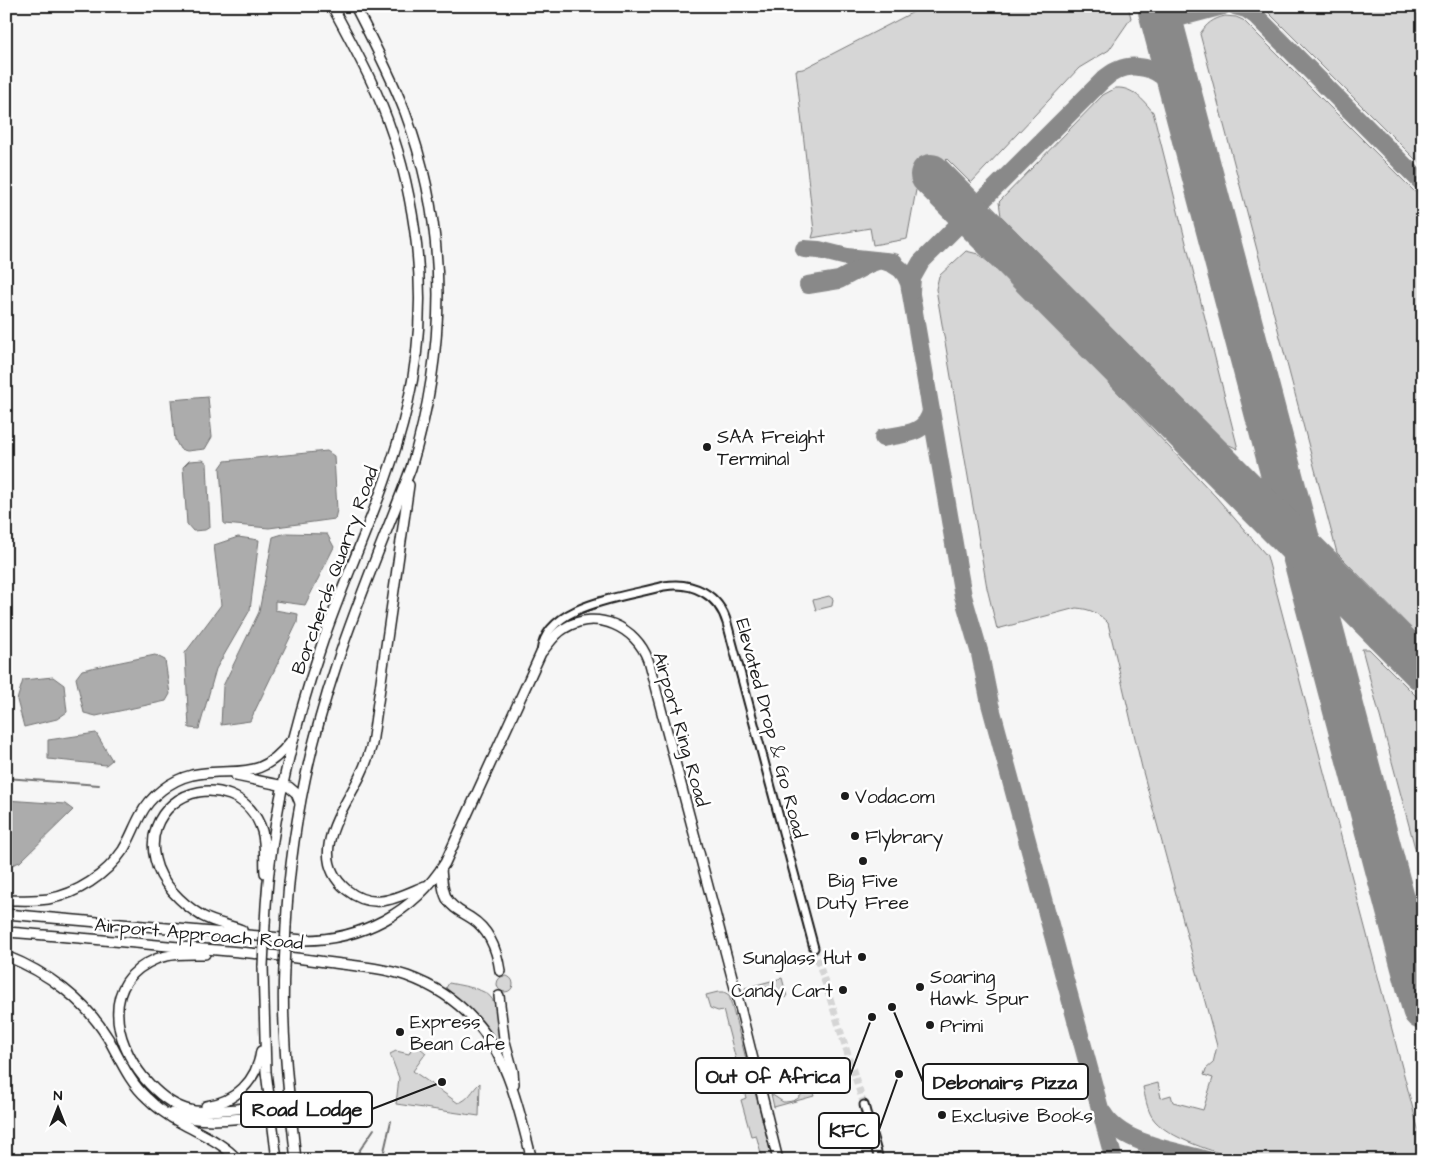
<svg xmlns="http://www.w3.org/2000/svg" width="1429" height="1166" font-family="'Architects Daughter',sans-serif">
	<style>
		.green { fill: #d6d6d6; stroke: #797979 }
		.water { fill: #acacac; stroke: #727272 }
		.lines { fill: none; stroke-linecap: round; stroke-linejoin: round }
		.stream { stroke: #727272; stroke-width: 2 }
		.taxiway { stroke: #898989; stroke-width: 18 }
		.runway { stroke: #898989; stroke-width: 42 }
		.minor-tunnel { stroke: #d5d5d5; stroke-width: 7; stroke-dasharray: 7 3.5; stroke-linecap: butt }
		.minor-casing { stroke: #1c1c1c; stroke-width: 11 }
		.major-casing { stroke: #1c1c1c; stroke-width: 12 }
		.minor { stroke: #fff; stroke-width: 7 }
		.major { stroke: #fff; stroke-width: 9 }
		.major-bridge-casing { stroke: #1c1c1c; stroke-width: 12; stroke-linecap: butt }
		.major-bridge { stroke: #fff; stroke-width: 9 }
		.poi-dot { fill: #1c1c1c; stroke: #fff; stroke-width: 2 }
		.labels { text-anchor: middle; stroke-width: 5; stroke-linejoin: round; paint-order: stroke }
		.poi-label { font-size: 19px; fill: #1c1c1c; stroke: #fff; text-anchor: start }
		.street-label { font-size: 19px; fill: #1c1c1c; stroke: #fff }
		.leader { fill: none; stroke: #1c1c1c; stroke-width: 2 }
		.callout-dot { fill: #1c1c1c; stroke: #fff; stroke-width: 2 }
		.callout { fill: #fff; stroke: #1c1c1c; stroke-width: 2 }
		.callout-label { font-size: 20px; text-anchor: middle; font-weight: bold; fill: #1c1c1c }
	</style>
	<rect width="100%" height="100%" fill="#f6f6f6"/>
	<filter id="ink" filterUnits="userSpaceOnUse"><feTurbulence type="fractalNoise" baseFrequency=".02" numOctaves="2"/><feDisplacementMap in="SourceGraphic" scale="10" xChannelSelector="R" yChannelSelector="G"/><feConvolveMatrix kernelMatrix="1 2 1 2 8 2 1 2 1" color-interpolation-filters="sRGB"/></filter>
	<g filter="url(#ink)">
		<g class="green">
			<polygon points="925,6 1128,6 1131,18 1109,50 1079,68 971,183 947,159 916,190 907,239 873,245 870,228 812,238 814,231 796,70 803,69"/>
			<polygon points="1262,6 1423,6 1423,167"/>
			<path d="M1225 16 1236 17 1243 20 1423 200V640L1337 553 1200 34C1207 23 1213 19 1225 16Z"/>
			<path d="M1116 88C1133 87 1143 100 1153 112L1238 449 1227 444 1001 216 999 202 1103 95Z"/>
			<path d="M966 251 978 254 1014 282 1216 497 1267 556 1423 1147V1160H1244C1220 1154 1165 1138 1152 1117 1147 1109 1145 1096 1143 1087L1158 1083 1161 1098 1171 1095 1173 1102 1203 1110 1213 1078 1204 1075 1206 1069 1213 1063 1217 1046 1143 772 1108 623C1098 613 1091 609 1076 608L997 629 987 588 936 289 939 276Z"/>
			<polygon points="829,596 833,599 832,606 816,610 813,600"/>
			<polygon points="1362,649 1369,649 1423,703 1423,878"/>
			<circle cx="505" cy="984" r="8"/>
			<path d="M782 978 787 997 781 998C773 984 760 986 749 996L745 988Z"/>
			<path d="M449 983C496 992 495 992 501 1040L497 1043 464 1003 446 988Z"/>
			<polygon points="718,992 724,992 729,995 773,1160 763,1160 756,1135 751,1136 741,1100 746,1098 723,1010 718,1011 710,1008 706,995"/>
			<path d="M414 1043 426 1053 413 1071 458 1103C469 1100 472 1090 480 1083L479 1116 396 1104 399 1078 390 1054 396 1051 409 1054Z"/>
			<path d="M809 1080 814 1096 774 1107 771 1094 783 1102C797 1102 806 1096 803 1081Z"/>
		</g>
		<g class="water">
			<polygon points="208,397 212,437 205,449 187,451 180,449 175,440 171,400"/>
			<polygon points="327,451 334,456 337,510 335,519 269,528 224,524 220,468 225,461"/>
			<polygon points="203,460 207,463 210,527 205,530 193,531 187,524 183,467 189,461"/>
			<polygon points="286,533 327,534 334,547 305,605 275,601 275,610 298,614 297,623 250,721 221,725 223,686 259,612 273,537"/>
			<polygon points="238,537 259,540 250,610 216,669 199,729 189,728 185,653 221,605 214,545"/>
			<polygon points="155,655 165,660 170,694 166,701 96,716 84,713 76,678 82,670"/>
			<polygon points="53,677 64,685 67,712 57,719 24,727 17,700 23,680"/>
			<polygon points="96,733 112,760 106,765 48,759 48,740"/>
			<polygon points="6,800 65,804 73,810 20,862 6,867"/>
		</g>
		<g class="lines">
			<g class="stream">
				<polyline points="6,778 99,785"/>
				<polyline points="358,1152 371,1160"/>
				<polyline points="353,1160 374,1129"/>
				<polyline points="382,1160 391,1121"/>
			</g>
			<g class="taxiway">
				<polyline points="1235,6 1246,9 1256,16 1423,184"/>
				<polyline points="1162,22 1223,6"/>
				<polyline points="804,249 819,250 847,257 894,262"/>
				<path d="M884 261C896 264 905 270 909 283L963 596 980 654 990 704 1114 1160"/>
				<polyline points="808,285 839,280 869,264 877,261"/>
				<path d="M911 291 912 278 921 262 1103 80C1113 71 1125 65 1139 67 1182 71 1189 127 1199 160"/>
				<path d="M883 438C902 434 926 435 931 411"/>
				<path d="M1103 1113C1121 1144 1174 1150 1207 1160"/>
				<polyline points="1142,1160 1155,1153 1171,1151"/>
			</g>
			<g class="runway">
				<polyline points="1159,11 1423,1009"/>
				<polyline points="931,175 1423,670"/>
			</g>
			<polyline class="minor-tunnel" points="814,948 864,1105"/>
			<g class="minor-casing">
				<g id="minor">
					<path d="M541 652C546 603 627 597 664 586 693 581 719 595 727 623L814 948"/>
					<polyline points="864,1105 879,1160"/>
				</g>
			</g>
			<g class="major-casing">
				<g id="major">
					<path d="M409 485 372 744C369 755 365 766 360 776 343 811 306 856 347 890 374 912 398 897 425 886"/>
					<polyline points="236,776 289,787 296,793 300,803"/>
					<path d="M441 869C442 879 442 890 447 899 453 909 462 912 471 918 490 930 497 950 500 971"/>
					<path d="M6 900C20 900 34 901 48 899 77 894 106 875 123 850 130 839 134 827 140 816 150 796 171 780 192 775 237 766 258 784 291 741"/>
					<path d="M6 914 304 940C362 940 414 912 445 863L541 653C549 644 554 634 565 628 597 609 636 627 648 660L740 1007 778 1160"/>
					<path d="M265 924C269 830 291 735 321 647 348 566 388 490 407 407 423 339 423 266 409 197 401 156 388 116 370 79 358 54 345 30 332 6"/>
					<path d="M286 926C290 838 308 750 336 666 358 599 386 534 411 468 447 349 449 230 405 112 391 76 373 41 355 6"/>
					<path d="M242 930C229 925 215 923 202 916 182 904 160 883 155 859 144 814 188 779 230 795 246 801 257 815 262 831 266 844 264 859 265 873"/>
					<path d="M6 932C60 936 114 941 168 946 216 950 263 953 311 960 342 965 377 966 407 976 432 985 455 999 473 1019 509 1057 519 1111 532 1160"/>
					<path d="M205 954C189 954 171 953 156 959 101 982 113 1040 144 1078 156 1092 169 1104 186 1109 202 1114 219 1110 236 1109 253 1107 271 1105 289 1103"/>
					<path d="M6 956C47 972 85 1000 108 1038 120 1059 129 1082 147 1098 157 1108 168 1116 181 1123 201 1134 222 1142 238 1160"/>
					<polyline points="263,966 266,1072 277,1160"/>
					<path d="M284 968C281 1033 289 1096 296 1160"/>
					<polyline points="499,996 504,1038 513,1071 514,1084"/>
					<path d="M206 1106C235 1102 257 1081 261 1051"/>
					<path d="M172 1113C206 1127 253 1116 290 1112"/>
				</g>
			</g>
			<use href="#minor" class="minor"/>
			<use href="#major" class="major"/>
			<g class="major-bridge-casing">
				<g id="major-bridge">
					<polyline points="263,966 265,924"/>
					<polyline points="284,968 286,926"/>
				</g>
			</g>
			<use href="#major-bridge" class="major-bridge"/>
		</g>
	</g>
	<g class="poi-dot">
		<circle cx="707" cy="447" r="5"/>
		<circle cx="845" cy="796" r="5"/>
		<circle cx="855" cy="836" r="5"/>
		<circle cx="863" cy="861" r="5"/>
		<circle cx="862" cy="957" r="5"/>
		<circle cx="920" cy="987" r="5"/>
		<circle cx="843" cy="990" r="5"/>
		<circle cx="930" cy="1025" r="5"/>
		<circle cx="400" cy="1032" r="5"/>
		<circle cx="942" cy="1115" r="5"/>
	</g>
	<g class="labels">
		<g class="poi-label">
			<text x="717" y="443">SAA Freight<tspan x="717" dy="22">Terminal</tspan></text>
			<text x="855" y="803">Vodacom</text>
			<text x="865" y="843">Flybrary</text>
			<text x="863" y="887" text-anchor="middle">Big Five<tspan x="863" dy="22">Duty Free</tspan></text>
			<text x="852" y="964" text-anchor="end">Sunglass Hut</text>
			<text x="930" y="983">Soaring<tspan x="930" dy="22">Hawk Spur</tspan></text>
			<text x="833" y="997" text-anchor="end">Candy Cart</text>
			<text x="410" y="1028">Express<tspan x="410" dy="22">Bean Cafe</tspan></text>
			<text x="940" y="1032">Primi</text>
			<text x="952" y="1122">Exclusive Books</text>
		</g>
		<g class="street-label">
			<text transform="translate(334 570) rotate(-70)" y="7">Borcherds Quarry Road</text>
			<text transform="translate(772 728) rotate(75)" y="7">Elevated Drop &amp; Go Road</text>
			<text transform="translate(682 729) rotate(74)" y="7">Airport Ring Road</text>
			<text transform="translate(199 933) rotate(5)" y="7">Airport Approach Road</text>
		</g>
	</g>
	<path class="leader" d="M872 1017L850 1076M892 1007L923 1082M442 1082L372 1109M899 1074L879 1130"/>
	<g class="callout-dot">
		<circle cx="872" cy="1017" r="5"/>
		<circle cx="892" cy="1007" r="5"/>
		<circle cx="442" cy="1082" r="5"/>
		<circle cx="899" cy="1074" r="5"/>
	</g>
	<g class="callout">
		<rect x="696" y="1058" width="154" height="35" rx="5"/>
		<rect x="923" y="1064" width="165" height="35" rx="5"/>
		<rect x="241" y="1092" width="131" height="35" rx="5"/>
		<rect x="819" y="1113" width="60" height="35" rx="5"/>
	</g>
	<g class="callout-label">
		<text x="773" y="1083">Out Of Africa</text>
		<text x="1005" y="1089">Debonairs Pizza</text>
		<text x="307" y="1116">Road Lodge</text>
		<text x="849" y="1137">KFC</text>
	</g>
	<rect width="1429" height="1166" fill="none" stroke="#fff" stroke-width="25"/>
	<rect x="12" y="12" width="1404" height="1141" fill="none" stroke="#1c1c1c" stroke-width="2" filter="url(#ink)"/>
	<g transform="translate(58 1108)" stroke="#ffffff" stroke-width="4" paint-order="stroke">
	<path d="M0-4L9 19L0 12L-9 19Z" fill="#1c1c1c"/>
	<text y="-8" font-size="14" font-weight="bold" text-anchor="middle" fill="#1c1c1c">N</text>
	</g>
</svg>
